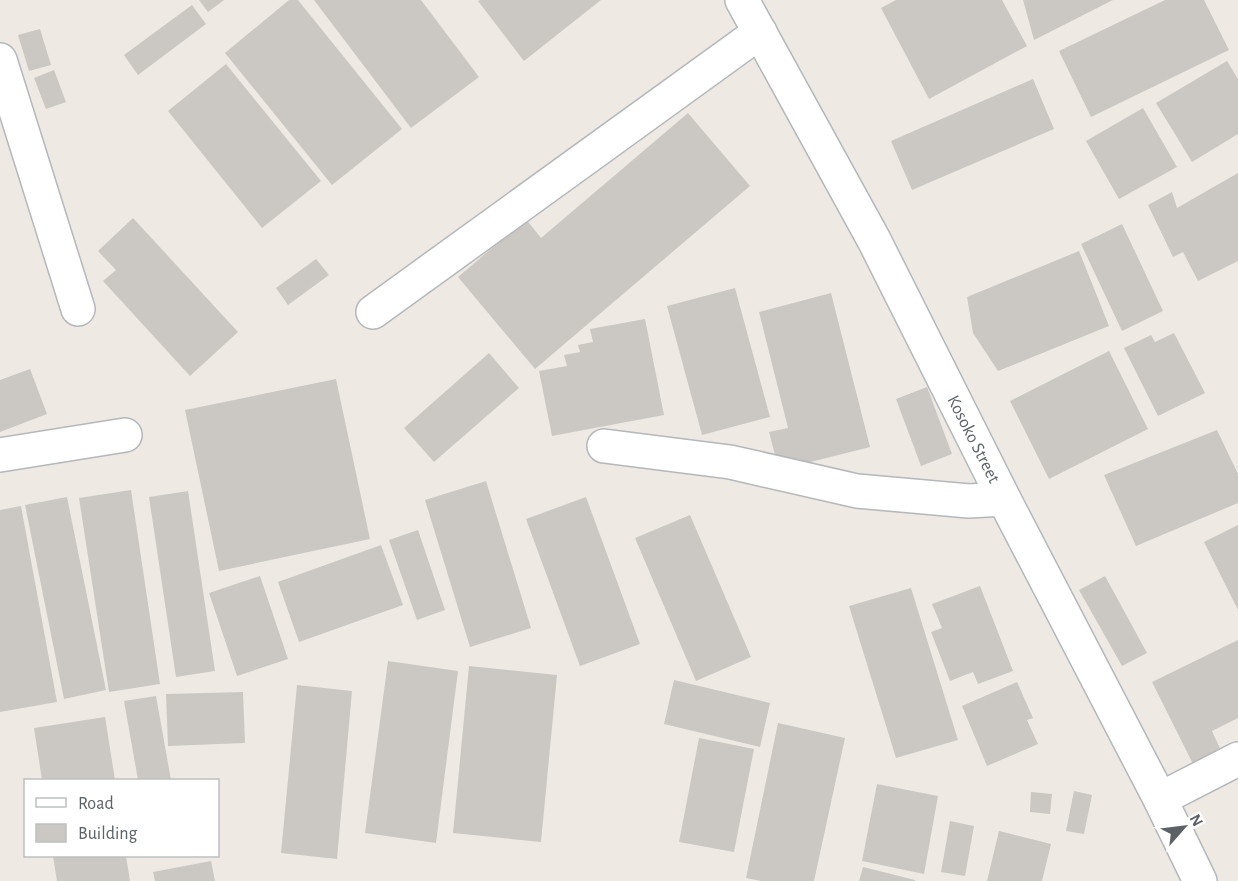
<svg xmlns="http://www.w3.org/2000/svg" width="1238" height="881" font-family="'Alegreya Sans',sans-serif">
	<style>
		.building { fill: #cbc7c2 }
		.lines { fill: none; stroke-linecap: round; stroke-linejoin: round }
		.street-casing { stroke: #b4b7bb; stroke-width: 36 }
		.secondary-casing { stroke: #b2b8bb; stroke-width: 36 }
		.street { stroke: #fff; stroke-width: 33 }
		.secondary { stroke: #fff; stroke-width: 33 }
		.labels { text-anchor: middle; stroke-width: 5; stroke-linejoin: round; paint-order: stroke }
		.street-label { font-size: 18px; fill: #5b6164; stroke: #fff }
	</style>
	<rect width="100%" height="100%" fill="#eeeae3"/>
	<g class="building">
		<polygon points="199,0 224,0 208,12"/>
		<polygon points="289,0 298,0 402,129 332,185 225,53"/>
		<polygon points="314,0 421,0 479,77 411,128"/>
		<polygon points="480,0 601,0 524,61 478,1"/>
		<polygon points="896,0 1002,0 1027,46 929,99 881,8"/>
		<polygon points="1023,0 1113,0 1034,40"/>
		<polygon points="1165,0 1204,0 1229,50 1091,117 1059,51"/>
		<polygon points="192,5 206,24 138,75 124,55"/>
		<polygon points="40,29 51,65 29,71 18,35"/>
		<polygon points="1227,61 1238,79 1238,134 1192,162 1156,103"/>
		<polygon points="226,64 321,181 262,228 168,111"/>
		<polygon points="54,70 66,102 46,109 34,78"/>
		<polygon points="1033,79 1054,129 912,190 891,141"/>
		<polygon points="1143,108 1177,167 1119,199 1086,141"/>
		<polygon points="688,113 750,186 535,369 458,277 526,219 541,238"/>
		<polygon points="1238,173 1238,261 1198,281 1183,252 1173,257 1148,205 1172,192 1177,208"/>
		<polygon points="133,218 238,332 190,376 103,281 116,270 98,251"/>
		<polygon points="1122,224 1163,311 1122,331 1081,244"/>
		<polygon points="1079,251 1109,326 998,371 973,333 967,297"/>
		<polygon points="316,259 329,275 288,305 276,288"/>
		<polygon points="735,288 770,417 702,435 667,306"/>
		<polygon points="831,293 870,447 779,470 769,432 788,428 759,312"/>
		<polygon points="645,319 664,415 552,436 539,371 567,366 564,355 580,352 578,345 593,342 590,329"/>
		<polygon points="1174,333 1205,393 1158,416 1124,348 1151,335 1155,342"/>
		<polygon points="1109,351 1148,429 1049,479 1010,401"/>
		<polygon points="489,353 519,388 434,462 404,428"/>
		<polygon points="30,369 47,414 0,432 0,380"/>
		<polygon points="336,379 370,539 219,571 185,410"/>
		<polygon points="927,387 952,454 921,466 896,399"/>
		<polygon points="1217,430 1238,474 1238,503 1136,546 1104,475"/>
		<polygon points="486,481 531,628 470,647 425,500"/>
		<polygon points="131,490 160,684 109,692 79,498"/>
		<polygon points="188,491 215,671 176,677 149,497"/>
		<polygon points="67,497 106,690 64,699 25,505"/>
		<polygon points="586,497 640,644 580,666 526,519"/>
		<polygon points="21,506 57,702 0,712 0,510"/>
		<polygon points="690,515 751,657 696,681 635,538"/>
		<polygon points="1238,525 1238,610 1204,542"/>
		<polygon points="418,530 445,610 417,620 389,540"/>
		<polygon points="381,545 403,605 299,642 278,582"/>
		<polygon points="260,576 288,659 237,676 209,593"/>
		<polygon points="1105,576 1147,653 1122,666 1079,590"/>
		<polygon points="980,586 1013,671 978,684 973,672 950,681 931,632 942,628 932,604"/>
		<polygon points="911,588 958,740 896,758 849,606"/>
		<polygon points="1238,640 1238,718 1212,731 1224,757 1196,770 1152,682"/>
		<polygon points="388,661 458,671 436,843 365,833"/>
		<polygon points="469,666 557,675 541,842 453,833"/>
		<polygon points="674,680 770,703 760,747 664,724"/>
		<polygon points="1017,682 1033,718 1027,720 1038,744 987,766 962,706"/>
		<polygon points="297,685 352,691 337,859 281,853"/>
		<polygon points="243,692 245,743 168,746 166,694"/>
		<polygon points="156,696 171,780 138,780 124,701"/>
		<polygon points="105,717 115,780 42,780 34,728"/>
		<polygon points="778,723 845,738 814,881 761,881 746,878"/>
		<polygon points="699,738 754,749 734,852 679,842"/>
		<polygon points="877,784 938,796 924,874 862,861"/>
		<polygon points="1074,791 1092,795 1084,834 1066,831"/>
		<polygon points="1031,792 1052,794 1050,814 1030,812"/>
		<polygon points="950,821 974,826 965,876 941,872"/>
		<polygon points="999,831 1051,844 1042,881 987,881"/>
		<polygon points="53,856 126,856 130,881 57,881"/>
		<polygon points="211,861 215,881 155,881 153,872"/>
		<polygon points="863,867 915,880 915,881 859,881"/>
	</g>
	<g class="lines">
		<g class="street-casing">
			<g id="street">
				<polyline points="0,60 78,309"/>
				<polyline points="373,312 760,32"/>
				<polyline points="604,446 730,462 857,491 969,501 1004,499"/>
				<polyline points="0,455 125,435"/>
				<polyline points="1160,799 1238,759"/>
			</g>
		</g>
		<g class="secondary-casing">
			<polyline id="secondary" points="742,0 874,240 1004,499 1160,799 1200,881"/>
		</g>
		<use href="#street" class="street"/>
		<use href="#secondary" class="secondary"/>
	</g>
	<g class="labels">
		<g class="street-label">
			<text transform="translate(974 439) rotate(63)" y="6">Kosoko Street</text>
		</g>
	</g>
	<rect x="24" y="779" width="195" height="78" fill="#ffffff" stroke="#bdc0c1" stroke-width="1.5"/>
	<rect x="36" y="798" width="30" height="9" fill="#ffffff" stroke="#bdc0c1" stroke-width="1.5"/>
	<text x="78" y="809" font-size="18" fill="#5b6164">Road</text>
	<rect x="36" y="824" width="30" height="18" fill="#cbc7c2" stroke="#bdc0c1" stroke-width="1.5"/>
	<text x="78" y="839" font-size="18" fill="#5b6164">Building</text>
	<g transform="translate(1184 827) rotate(62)" stroke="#ffffff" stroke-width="4.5" paint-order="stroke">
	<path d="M0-4.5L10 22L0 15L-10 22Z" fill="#5b6164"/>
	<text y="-9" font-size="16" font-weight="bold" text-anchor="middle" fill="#5b6164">N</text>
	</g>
</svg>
